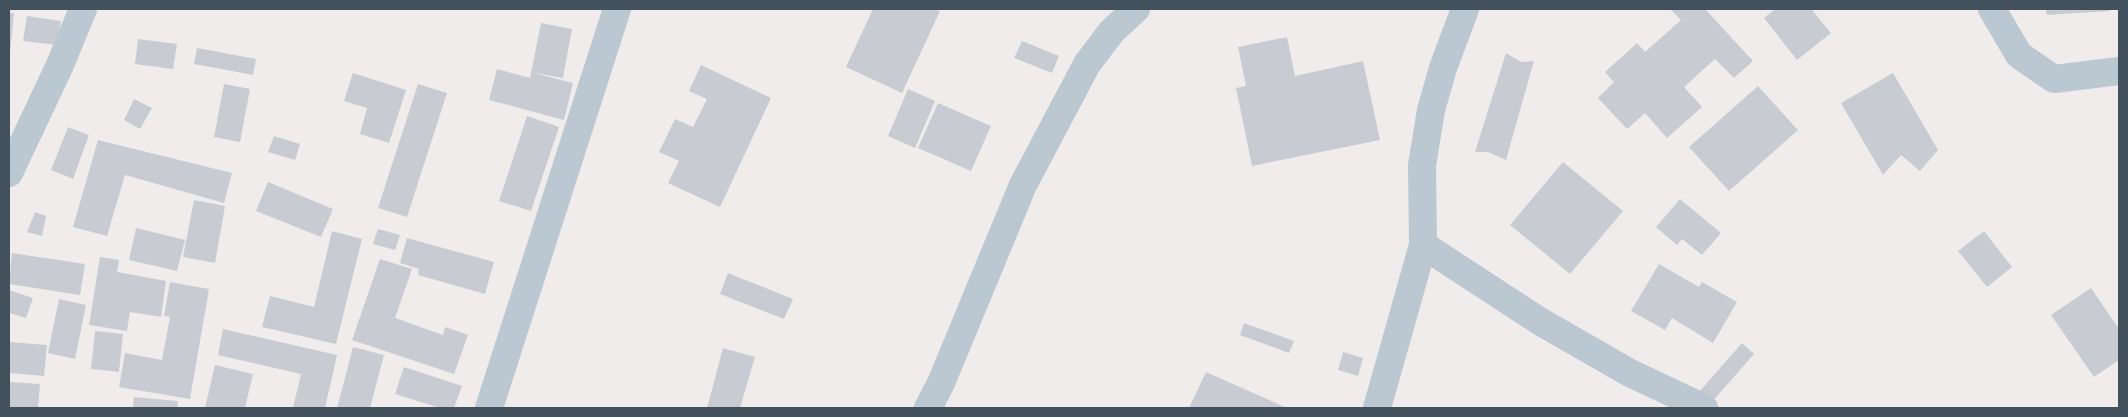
<svg xmlns="http://www.w3.org/2000/svg" width="2128" height="417" font-family="Karla,sans-serif">
	<style>
		.building { fill: #c8ccd2 }
		.lines { fill: none; stroke-linecap: round; stroke-linejoin: round }
		.street { stroke: #bbc8d1; stroke-width: 28 }
	</style>
	<rect width="100%" height="100%" fill="#f0ecec"/>
	<g class="building">
		<polygon points="873,9 934,9 940,11 902,93 846,67"/>
		<polygon points="1670,9 1705,9 1753,61 1734,78 1715,59 1684,87 1702,107 1667,138 1645,113 1627,129 1598,98 1614,82 1605,72 1637,43 1645,52 1681,20"/>
		<polygon points="1775,9 1811,9 1831,33 1797,60 1764,18"/>
		<polygon points="2046,9 2110,9 2110,11 2047,15"/>
		<polygon points="9,13 14,13 10,53 9,53"/>
		<polygon points="27,16 61,21 57,45 23,41"/>
		<polygon points="541,23 572,29 563,78 534,73 573,83 564,120 489,100 497,69 530,78"/>
		<polygon points="1287,37 1295,76 1363,61 1380,140 1252,166 1236,88 1246,86 1238,47"/>
		<polygon points="138,39 177,44 173,69 135,64"/>
		<polygon points="1022,41 1059,56 1052,73 1014,58"/>
		<polygon points="197,48 256,59 253,75 194,64"/>
		<polygon points="1506,53 1521,62 1534,61 1506,160 1488,152 1475,152"/>
		<polygon points="701,65 771,98 720,207 668,183 679,161 659,152 675,119 693,127 707,99 689,91"/>
		<polygon points="353,73 406,90 389,143 360,134 367,108 344,101"/>
		<polygon points="1893,73 1938,150 1920,171 1901,155 1883,175 1841,103"/>
		<polygon points="224,84 250,89 240,142 214,137"/>
		<polygon points="418,84 447,93 407,217 378,208"/>
		<polygon points="1758,86 1798,130 1729,191 1689,147"/>
		<polygon points="908,89 935,101 915,148 888,136"/>
		<polygon points="134,99 152,108 140,129 124,120"/>
		<polygon points="938,103 991,126 971,171 918,148"/>
		<polygon points="527,116 559,127 531,211 499,201"/>
		<polygon points="68,127 89,135 73,179 51,170"/>
		<polygon points="274,136 300,144 295,160 268,152"/>
		<polygon points="98,140 232,173 224,203 125,175 107,236 73,227"/>
		<polygon points="1563,162 1623,211 1570,274 1510,225"/>
		<polygon points="268,182 333,209 321,237 256,211"/>
		<polygon points="1680,199 1721,233 1702,255 1682,239 1677,245 1656,227"/>
		<polygon points="194,200 225,206 215,263 183,257"/>
		<polygon points="35,212 46,216 42,236 27,232"/>
		<polygon points="136,228 185,240 177,271 129,260"/>
		<polygon points="378,229 400,235 395,250 373,244"/>
		<polygon points="332,231 362,239 336,344 262,327 270,296 314,307"/>
		<polygon points="1984,231 2012,267 1987,287 1958,251"/>
		<polygon points="407,238 494,262 485,294 418,275 419,269 400,263"/>
		<polygon points="12,253 85,264 80,295 9,284"/>
		<polygon points="100,257 119,260 117,272 166,281 161,317 130,312 127,331 89,325"/>
		<polygon points="380,259 412,269 395,318 443,335 445,327 468,335 454,374 352,340"/>
		<polygon points="1659,264 1699,287 1702,282 1737,302 1713,343 1672,318 1665,330 1631,311"/>
		<polygon points="728,273 793,299 784,319 720,294"/>
		<polygon points="170,282 209,289 190,399 119,387 125,353 162,360 170,317 164,316"/>
		<polygon points="2091,288 2119,329 2119,360 2094,377 2051,315"/>
		<polygon points="9,290 33,298 26,318 9,313"/>
		<polygon points="59,299 86,305 75,359 48,353"/>
		<polygon points="1244,323 1294,341 1289,353 1240,335"/>
		<polygon points="223,329 337,355 325,408 293,408 301,374 218,355"/>
		<polygon points="95,331 123,334 119,372 91,369"/>
		<polygon points="9,342 47,345 44,376 9,373"/>
		<polygon points="1742,343 1754,354 1711,403 1699,392"/>
		<polygon points="353,347 384,355 370,408 337,408"/>
		<polygon points="723,348 755,357 740,408 707,408"/>
		<polygon points="1343,352 1363,358 1358,376 1338,370"/>
		<polygon points="215,365 253,374 245,408 205,408"/>
		<polygon points="404,367 462,386 454,408 440,408 395,394"/>
		<polygon points="1206,372 1287,408 1189,408"/>
		<polygon points="9,382 40,384 38,408 9,408"/>
		<polygon points="134,397 178,401 177,408 133,408"/>
	</g>
	<g class="lines">
		<g class="street">
			<polyline points="1992,9 2019,55 2054,79 2119,71"/>
			<polyline points="9,173 60,65 83,9"/>
			<polyline points="1423,245 1541,322 1630,373 1704,408"/>
			<polyline points="489,408 617,9"/>
			<polyline points="928,408 941,383 1023,185 1087,64 1112,31 1136,9"/>
			<polyline points="1377,408 1423,245 1422,165 1431,110 1443,68 1465,9"/>
		</g>
	</g>
	<rect width="2128" height="417" fill="none" stroke="#43515c" stroke-width="20"/>
</svg>
